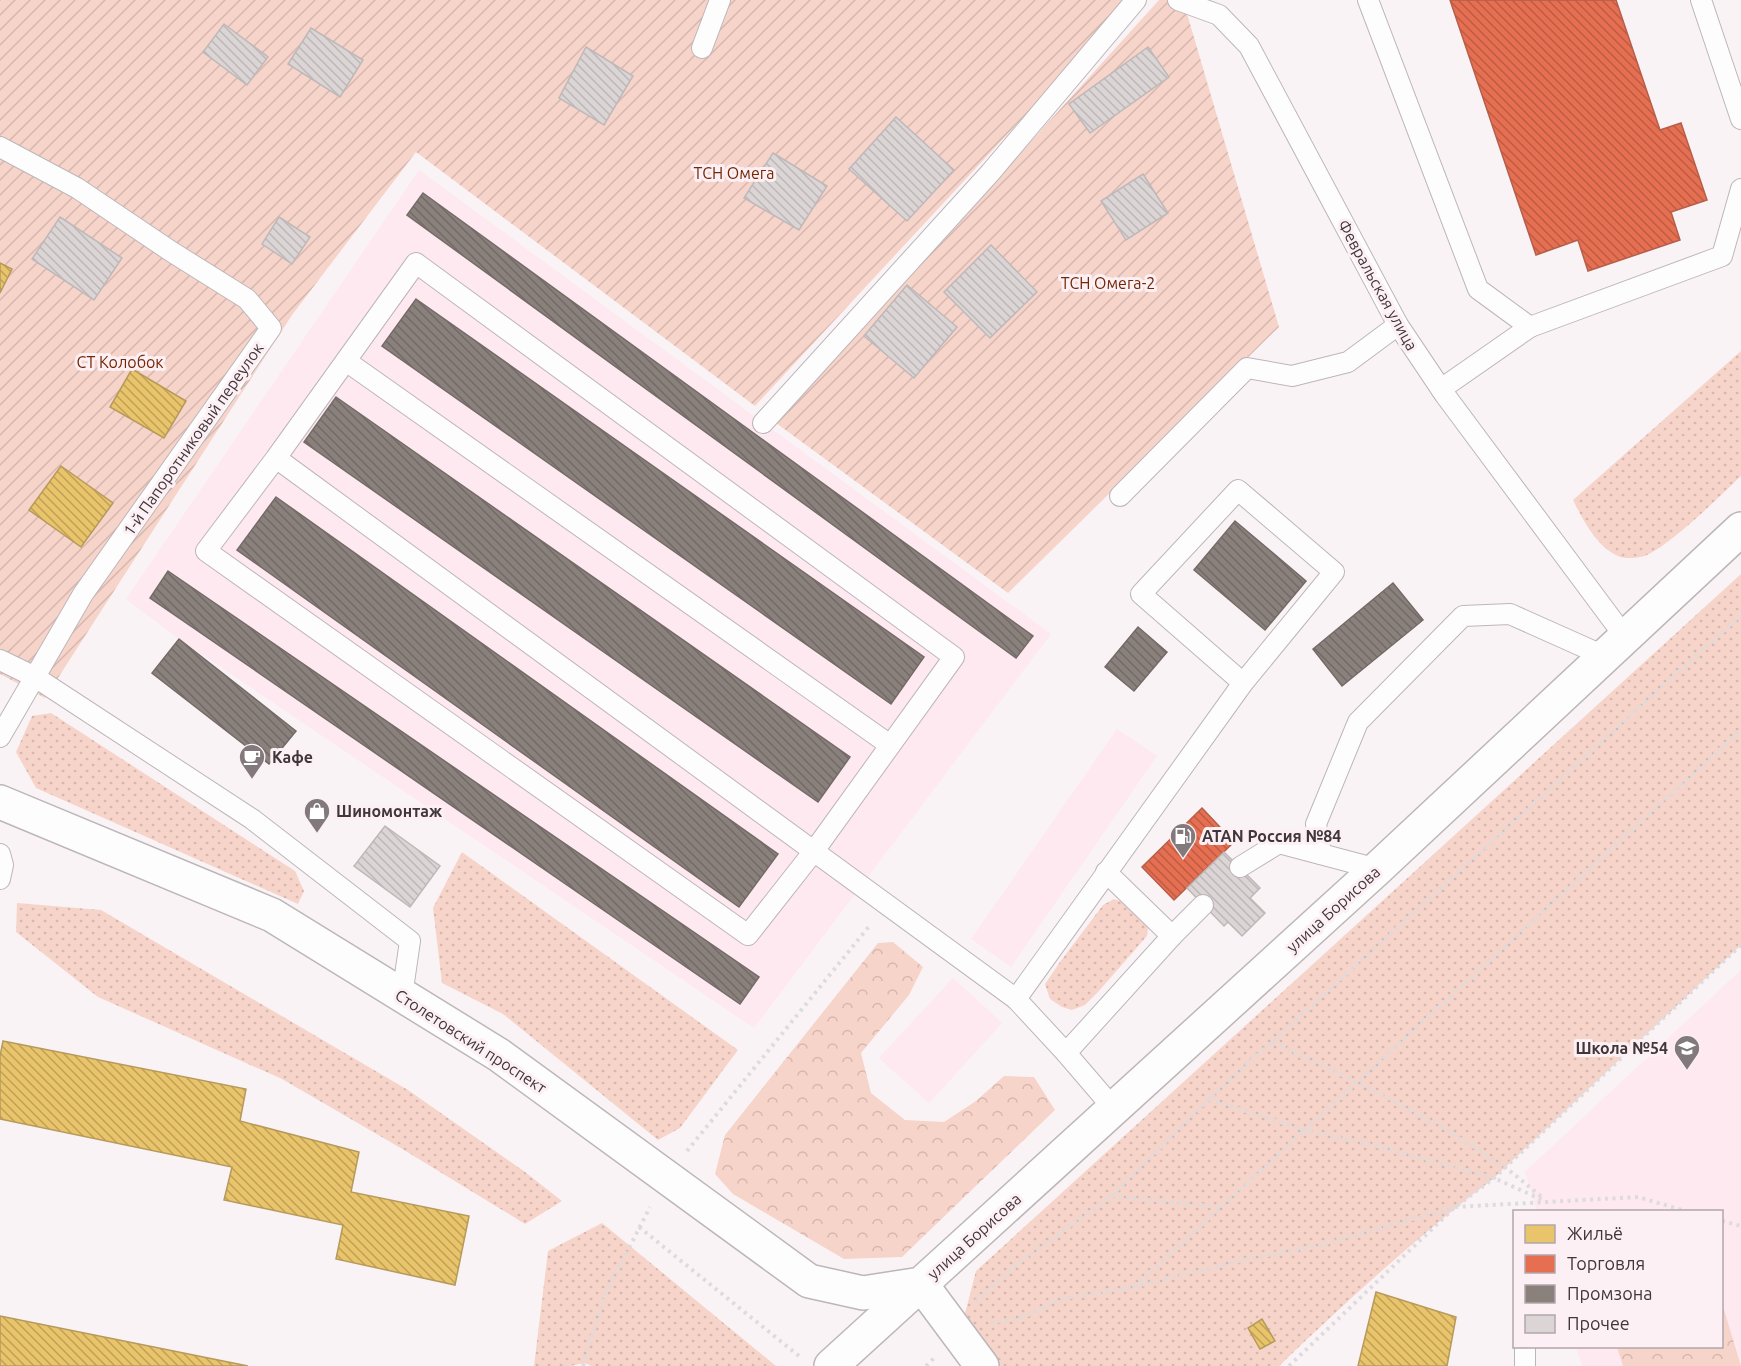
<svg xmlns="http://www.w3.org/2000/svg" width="1741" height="1366" font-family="Ubuntu,sans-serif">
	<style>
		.built { fill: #fde9ef }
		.grass { fill: url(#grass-dots) }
		.forest { fill: url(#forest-crowns) }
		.garden { fill: url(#garden-furrows) }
		.homes { fill: url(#homes-back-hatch); stroke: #b69a5c; stroke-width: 1.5 }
		.shops { fill: url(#shops-back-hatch); stroke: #b55e4a; stroke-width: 1.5 }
		.industry { fill: url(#industry-back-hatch); stroke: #746b68; stroke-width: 1.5 }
		.building { fill: url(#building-back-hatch); stroke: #bfb8b8; stroke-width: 1.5 }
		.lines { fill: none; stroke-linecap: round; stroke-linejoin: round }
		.service-casing { stroke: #bdb6b8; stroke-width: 22 }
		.minor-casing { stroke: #bdb6b8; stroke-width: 36 }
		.secondary-casing { stroke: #bdb6b8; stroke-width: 36 }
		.path { stroke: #dedbdc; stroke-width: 4; stroke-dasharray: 3 4.5; stroke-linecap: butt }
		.service { stroke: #fefdfe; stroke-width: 20 }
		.minor { stroke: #fefdfe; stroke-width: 33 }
		.secondary { stroke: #fefdfe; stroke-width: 33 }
		.labels { text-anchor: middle; stroke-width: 6; stroke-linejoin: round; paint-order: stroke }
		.park-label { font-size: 16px; fill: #732704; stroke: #fdf0f4 }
		.street-label { font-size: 16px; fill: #40373a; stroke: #fdf0f4 }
		.poi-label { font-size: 16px; font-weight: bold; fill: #40373a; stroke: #fdf0f4; text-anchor: start }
	</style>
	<defs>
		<pattern id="grass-dots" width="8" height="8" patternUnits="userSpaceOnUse" patternTransform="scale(1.5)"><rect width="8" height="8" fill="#f7d4ca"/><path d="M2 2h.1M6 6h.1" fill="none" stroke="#d5b7ae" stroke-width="1.8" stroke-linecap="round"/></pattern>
		<pattern id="forest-crowns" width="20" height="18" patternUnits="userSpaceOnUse" patternTransform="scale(1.5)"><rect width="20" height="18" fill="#f7d4ca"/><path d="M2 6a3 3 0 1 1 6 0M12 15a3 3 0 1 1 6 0" fill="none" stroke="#d5b7ae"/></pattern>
		<pattern id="garden-furrows" width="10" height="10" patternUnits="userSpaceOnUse" patternTransform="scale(1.5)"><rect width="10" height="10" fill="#f7d4ca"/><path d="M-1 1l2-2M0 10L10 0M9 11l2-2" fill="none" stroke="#d5b7ae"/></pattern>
		<pattern id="homes-back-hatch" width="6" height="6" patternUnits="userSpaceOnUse" patternTransform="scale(1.5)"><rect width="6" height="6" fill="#e9c46a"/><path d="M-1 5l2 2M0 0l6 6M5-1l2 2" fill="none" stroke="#bea058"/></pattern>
		<pattern id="shops-back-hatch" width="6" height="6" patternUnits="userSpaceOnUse" patternTransform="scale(1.5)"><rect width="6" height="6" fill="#e76f51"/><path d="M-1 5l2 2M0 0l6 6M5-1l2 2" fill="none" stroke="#bd5c44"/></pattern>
		<pattern id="industry-back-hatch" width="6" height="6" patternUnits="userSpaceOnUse" patternTransform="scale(1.5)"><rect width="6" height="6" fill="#8a817c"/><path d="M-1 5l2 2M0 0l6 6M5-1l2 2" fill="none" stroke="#726a67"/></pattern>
		<pattern id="building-back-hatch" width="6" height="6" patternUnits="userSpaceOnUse" patternTransform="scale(1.5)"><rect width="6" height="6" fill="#dcd5d6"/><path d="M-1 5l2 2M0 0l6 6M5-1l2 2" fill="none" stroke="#beb7b8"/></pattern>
	</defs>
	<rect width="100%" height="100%" fill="#faf3f5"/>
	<g class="built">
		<polygon points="419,170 1051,634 754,1028 179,639 126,599"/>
		<polygon points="1117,729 1157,756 1011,967 971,939"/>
		<polygon points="1741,970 1741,1366 1582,1366 1576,1347 1722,1346 1722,1212 1537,1211 1525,1172"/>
		<polygon points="953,978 1002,1023 929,1103 879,1058"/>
	</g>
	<g class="grass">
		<path d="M1741 351V476C1721 495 1664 552 1641 557 1635 558 1623 559 1618 556 1596 546 1583 520 1573 500Z"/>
		<path d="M1741 574V945L1494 1178C1418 1236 1348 1300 1279 1366H971L961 1329 976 1271Z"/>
		<polygon points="51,713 295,871 304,891 298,904 36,788 16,752 32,716"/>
		<polygon points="462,852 738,1050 680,1128 658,1140 503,1014 442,983 433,908"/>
		<path d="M1114 899C1133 905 1139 912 1148 929L1147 936 1098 992 1085 1005 1072 1010 1062 1007 1050 999 1045 984 1060 962 1103 905Z"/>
		<polygon points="17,903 101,910 408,1090 525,1172 562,1201 525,1224 404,1150 282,1079 98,997 16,932"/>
		<polygon points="602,1223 776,1366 591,1366 585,1363 570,1366 534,1366 548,1251"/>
	</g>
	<g class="forest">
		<polygon points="893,942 923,967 909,995 861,1053 871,1093 905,1120 944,1122 976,1101 1004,1076 1034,1077 1055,1110 902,1257 844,1259 733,1194 715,1174 725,1135 878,943"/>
		<polygon points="1722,1303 1741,1366 1623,1366 1617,1347 1722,1346"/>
	</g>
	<g class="garden">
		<polygon points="0,0 1132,0 755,406 416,152 292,315 45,698 0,674"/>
		<polygon points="1159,0 1183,0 1279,327 1008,593 776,423"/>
	</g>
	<g class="homes">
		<polygon points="0,263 12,269 0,293"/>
		<polygon points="132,369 186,401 164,438 110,407"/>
		<polygon points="61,466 113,503 81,547 29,510"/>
		<polygon points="3,1041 246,1089 240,1121 359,1152 351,1192 469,1216 455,1285 336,1259 343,1225 224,1200 232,1167 0,1119 0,1056"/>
		<polygon points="1376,1292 1456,1317 1447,1366 1358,1366"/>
		<polygon points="0,1316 248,1366 0,1366"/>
		<polygon points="1262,1319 1275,1341 1260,1349 1248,1328"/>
	</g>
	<g class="shops">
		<polygon points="1450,0 1616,0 1660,130 1681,123 1707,200 1671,212 1680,240 1588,271 1578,240 1536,255"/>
		<polygon points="1202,808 1234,842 1174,900 1142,867"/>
	</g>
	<g class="industry">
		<polygon points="423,193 1033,636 1016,658 407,215"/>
		<polygon points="416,299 924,657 891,704 382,346"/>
		<polygon points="336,397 850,757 818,802 304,442"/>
		<polygon points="276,497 778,854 739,907 237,550"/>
		<polygon points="1235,521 1306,581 1265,630 1194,570"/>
		<polygon points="168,571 759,977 740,1004 150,598"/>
		<polygon points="1393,583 1423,620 1342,686 1313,649"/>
		<polygon points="1138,627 1167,652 1134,691 1105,667"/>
		<polygon points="179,639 296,731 269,764 152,673"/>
	</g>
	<g class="building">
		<polygon points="224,24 268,57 247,85 203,52"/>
		<polygon points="311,28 363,60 340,97 288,64"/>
		<polygon points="586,47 633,76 604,125 559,98"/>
		<polygon points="1148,47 1169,77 1090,133 1069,104"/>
		<polygon points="896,117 954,170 907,221 849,169"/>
		<polygon points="773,153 827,186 799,230 744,198"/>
		<polygon points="1143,174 1168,213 1126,240 1101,201"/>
		<polygon points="60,217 122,258 94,300 32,259"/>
		<polygon points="279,217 310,237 292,264 262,244"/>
		<polygon points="991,245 1037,292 990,338 944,292"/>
		<polygon points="907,285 957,327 914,378 864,336"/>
		<polygon points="385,826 440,866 410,907 354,866"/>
		<polygon points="1224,852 1260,888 1250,898 1265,913 1242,936 1228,922 1224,926 1187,888"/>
	</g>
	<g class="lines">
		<g class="service-casing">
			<g id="service">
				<polyline points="1178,0 1219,15 1249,46 1398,325 1445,395 1625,637"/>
				<polyline points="1368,0 1478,289 1530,327 1722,256 1741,189"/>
				<polyline points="1701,0 1741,119"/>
				<polyline points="702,48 720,0"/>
				<polyline points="0,147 77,188 172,252 247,299 271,328 83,594 0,737"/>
				<polyline points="346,361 890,745"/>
				<polyline points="1441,389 1530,327"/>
				<polyline points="763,423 990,173 1136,0"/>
				<polyline points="276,458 416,263 954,657 814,851 748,935 206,551 276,458 1016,999"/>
				<polyline points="1120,496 1247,368 1292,376 1348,362 1398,325"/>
				<polyline points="0,660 35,677 252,819 410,941 402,996"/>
				<polyline points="0,854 3,865 0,879"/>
				<polyline points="1321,854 1316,824 1358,722 1463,616 1510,614 1604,656"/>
				<polyline points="1240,867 1279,843 1377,869"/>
				<polyline points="1106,872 1172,936"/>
				<polyline points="1066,1053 1172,936 1203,905"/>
				<polyline points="1114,1109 1066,1053 1016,999 1243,683 1141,594 1238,490 1334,572 1243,683"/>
				<polyline points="1525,1366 1525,1346"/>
			</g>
		</g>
		<g class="minor-casing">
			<polyline id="minor" points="831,1366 921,1284 982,1366"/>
		</g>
		<g class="secondary-casing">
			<polyline id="secondary" points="0,802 272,915 499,1055 809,1281 863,1293 921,1284 1377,869 1741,529"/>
		</g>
		<g class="path">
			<path d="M1273 1042C1352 1079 1431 1117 1503 1166 1517 1176 1529 1187 1543 1198"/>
			<polyline points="1209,1099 1304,1130 1380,1147 1494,1178 1547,1202"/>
			<polyline points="687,1151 871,924"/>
			<polyline points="1111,1196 1220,1207"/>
			<polyline points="1722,1221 1741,1226"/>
			<polyline points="639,1227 799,1356"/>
			<polyline points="1134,1287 1741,730"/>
			<polyline points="975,1302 1012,1268 1111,1196 1209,1099 1741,615"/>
			<polyline points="991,1323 1024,1317 1060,1299 1133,1287 1252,1258 1321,1245 1455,1207 1638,1197 1689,1212"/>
			<polyline points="583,1366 604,1297 650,1207"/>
			<polyline points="926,1366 936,1356"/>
			<polyline points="1289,1366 1455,1207 1494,1178 1741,945"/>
		</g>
		<use href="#service" class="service"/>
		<use href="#minor" class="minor"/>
		<use href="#secondary" class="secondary"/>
	</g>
	<defs>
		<g id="cafe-pin" transform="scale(1.35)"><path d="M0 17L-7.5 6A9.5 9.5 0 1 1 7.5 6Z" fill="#81797b" stroke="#fdf0f4"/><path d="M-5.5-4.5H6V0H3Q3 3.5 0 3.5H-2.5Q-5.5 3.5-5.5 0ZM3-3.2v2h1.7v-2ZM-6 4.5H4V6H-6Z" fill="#fff"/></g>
		<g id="shop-pin" transform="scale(1.35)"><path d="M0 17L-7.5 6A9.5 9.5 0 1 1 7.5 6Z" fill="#81797b" stroke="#fdf0f4"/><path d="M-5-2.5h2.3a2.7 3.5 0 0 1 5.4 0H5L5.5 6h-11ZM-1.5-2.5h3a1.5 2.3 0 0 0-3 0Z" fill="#fff"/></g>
		<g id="fuel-pin" transform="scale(1.35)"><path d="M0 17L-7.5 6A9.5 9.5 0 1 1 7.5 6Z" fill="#81797b" stroke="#fdf0f4"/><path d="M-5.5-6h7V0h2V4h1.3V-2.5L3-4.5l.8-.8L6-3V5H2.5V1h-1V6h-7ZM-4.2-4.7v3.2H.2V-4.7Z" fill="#fff"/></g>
		<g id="school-pin" transform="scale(1.35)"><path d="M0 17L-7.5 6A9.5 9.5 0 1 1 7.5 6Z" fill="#81797b" stroke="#fdf0f4"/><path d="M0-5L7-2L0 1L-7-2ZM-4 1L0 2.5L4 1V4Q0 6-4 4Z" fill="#fff"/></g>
	</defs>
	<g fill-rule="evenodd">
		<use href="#cafe-pin" x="252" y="757"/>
		<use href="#shop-pin" x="317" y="811"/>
		<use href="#fuel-pin" x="1183" y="836"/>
		<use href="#school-pin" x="1687" y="1048"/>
	</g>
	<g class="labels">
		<g class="park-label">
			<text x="734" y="179">ТСН Омега</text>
			<text x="1108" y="289">ТСН Омега-2</text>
			<text x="120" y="368">СТ Колобок</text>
		</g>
		<g class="street-label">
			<text transform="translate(1378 285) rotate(61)" y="6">Февральская улица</text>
			<text transform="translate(193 439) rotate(-55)" y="6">1-й Папоротниковый переулок</text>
			<text transform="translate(1333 909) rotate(-42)" y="6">улица Борисова</text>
			<text transform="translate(471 1041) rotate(33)" y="6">Столетовский проспект</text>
			<text transform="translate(974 1236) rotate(-42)" y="6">улица Борисова</text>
		</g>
		<g class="poi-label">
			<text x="272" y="763">Кафе</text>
			<text x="336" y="817">Шиномонтаж</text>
			<text x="1202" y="842">ATAN Россия №84</text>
			<text x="1668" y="1054" text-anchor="end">Школа №54</text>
		</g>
	</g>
	<rect x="1513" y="1210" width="210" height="138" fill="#fdf0f4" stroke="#b1a6aa" stroke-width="1.5"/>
	<rect x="1525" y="1225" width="30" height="18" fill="#e9c46a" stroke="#b1a6aa" stroke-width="1.5"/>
	<text x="1567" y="1240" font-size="18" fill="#40373a">Жильё</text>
	<rect x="1525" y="1255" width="30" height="18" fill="#e76f51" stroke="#b1a6aa" stroke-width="1.5"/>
	<text x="1567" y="1270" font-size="18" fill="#40373a">Торговля</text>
	<rect x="1525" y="1285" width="30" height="18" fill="#8a817c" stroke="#b1a6aa" stroke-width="1.5"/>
	<text x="1567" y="1300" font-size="18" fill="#40373a">Промзона</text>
	<rect x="1525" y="1315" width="30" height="18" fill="#dcd5d6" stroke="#b1a6aa" stroke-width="1.5"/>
	<text x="1567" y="1330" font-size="18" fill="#40373a">Прочее</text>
</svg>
